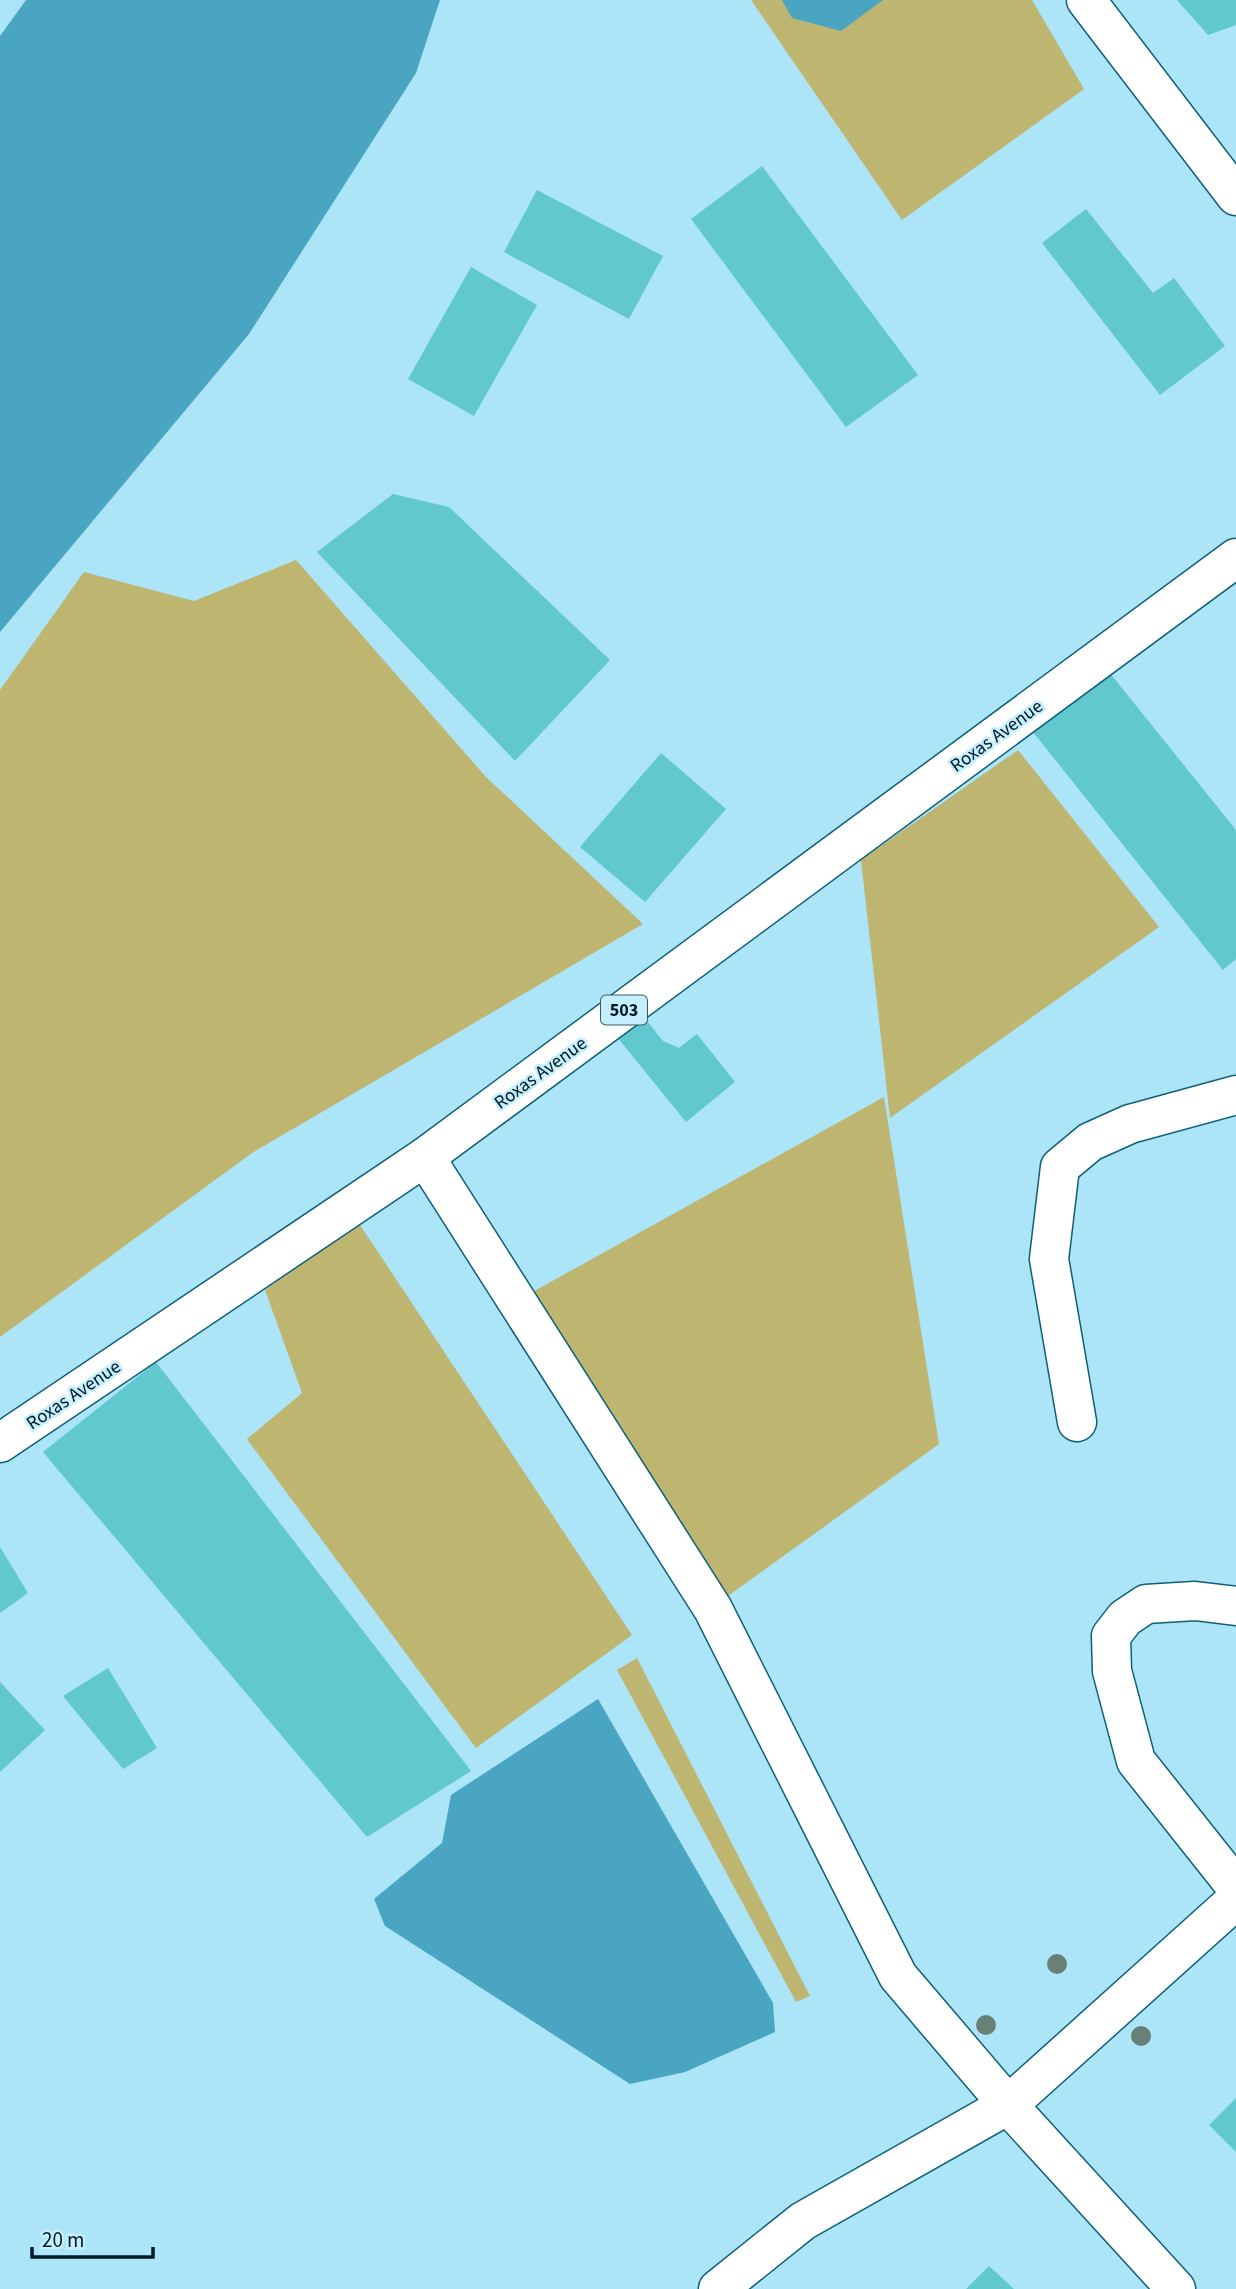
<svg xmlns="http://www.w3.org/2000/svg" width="1236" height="2289" font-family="'Source Sans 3',sans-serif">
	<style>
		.green { fill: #beb570 }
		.water { fill: #49a5c2 }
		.building { fill: #61c8d0 }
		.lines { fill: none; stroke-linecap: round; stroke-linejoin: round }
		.minor-casing { stroke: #0e6076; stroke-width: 41 }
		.major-casing { stroke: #0e6076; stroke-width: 41 }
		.minor { stroke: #fff; stroke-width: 38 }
		.major { stroke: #fff; stroke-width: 38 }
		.tree { fill: #698077 }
		.labels { text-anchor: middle; stroke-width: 5; stroke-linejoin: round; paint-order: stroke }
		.shield { fill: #c5effe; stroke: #3b5a65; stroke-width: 2 }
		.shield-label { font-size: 18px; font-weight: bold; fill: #001a23 }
		.street-label { font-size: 19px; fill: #001a23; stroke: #c5effe }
	</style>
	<rect width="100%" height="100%" fill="#ace4f8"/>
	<g class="green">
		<polygon points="751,0 1032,0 1084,89 902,220"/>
		<polygon points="296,560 486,777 643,924 252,1153 0,1337 0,690 84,572 194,601"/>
		<polygon points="1018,750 1159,927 890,1118 861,860"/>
		<polygon points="884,1097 939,1444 714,1606 529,1294"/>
		<polygon points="358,1222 632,1635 476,1748 247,1439 302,1393 265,1290"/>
		<polygon points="637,1658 810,1996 796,2002 617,1670"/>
	</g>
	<g class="water">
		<polygon points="26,0 440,0 416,73 249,334 0,632 0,36"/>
		<polygon points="782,0 883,0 841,31 792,18"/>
		<polygon points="598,1699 773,2003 775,2032 685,2072 630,2084 385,1926 374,1899 442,1843 451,1795"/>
	</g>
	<g class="building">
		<polygon points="1177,0 1236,0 1236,25 1208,35"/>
		<polygon points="762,166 918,375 846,427 691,219"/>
		<polygon points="537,190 663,256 629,319 504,252"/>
		<polygon points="1086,209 1153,293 1174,278 1225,346 1160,395 1042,243"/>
		<polygon points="471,267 537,305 474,416 408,379"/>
		<polygon points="393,494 449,507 610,660 515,761 317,552"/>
		<polygon points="1105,667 1236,830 1236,959 1223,970 1029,727"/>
		<polygon points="661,753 726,809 645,902 580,847"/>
		<polygon points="643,1016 663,1041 679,1048 697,1034 735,1082 686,1122 617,1037"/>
		<polygon points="156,1362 471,1771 367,1837 43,1452"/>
		<polygon points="0,1547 28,1593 0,1613"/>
		<polygon points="108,1668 157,1748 123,1769 63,1696"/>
		<polygon points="0,1682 45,1730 0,1772"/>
		<polygon points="1236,2098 1236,2152 1209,2125"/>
		<polygon points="989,2266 1014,2289 966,2289"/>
	</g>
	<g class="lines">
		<g class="minor-casing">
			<g id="minor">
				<polyline points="1086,0 1236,196"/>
				<polyline points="425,1157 713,1609 898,1976 1008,2105 1176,2289"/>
				<polyline points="1077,1422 1049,1259 1060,1167 1090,1142 1130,1124 1236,1095"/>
				<polyline points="1236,1606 1195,1601 1146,1604 1125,1618 1111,1636 1112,1671 1136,1761 1236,1887"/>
				<polyline points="718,2289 803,2221 1008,2105 1236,1900"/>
			</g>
		</g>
		<g class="major-casing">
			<polyline id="major" points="0,1443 425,1157 1236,558"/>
		</g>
		<use href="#minor" class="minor"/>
		<use href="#major" class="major"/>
	</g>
	<g class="tree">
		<circle cx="1057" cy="1964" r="10"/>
		<circle cx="986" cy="2025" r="10"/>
		<circle cx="1141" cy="2036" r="10"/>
	</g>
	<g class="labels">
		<rect class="shield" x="601" y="995.5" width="46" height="29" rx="5"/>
		<g class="shield-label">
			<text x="624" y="1016">503</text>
		</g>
		<g class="street-label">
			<text transform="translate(996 735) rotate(-36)" y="7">Roxas Avenue</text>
			<text transform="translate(540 1072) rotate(-36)" y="7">Roxas Avenue</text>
			<text transform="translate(73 1394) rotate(-34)" y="7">Roxas Avenue</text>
		</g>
	</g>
	<path d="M32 2247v10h121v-10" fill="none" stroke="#001a23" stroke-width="3.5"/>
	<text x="42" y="2247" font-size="21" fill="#001a23" stroke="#c5effe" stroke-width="5" paint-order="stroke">20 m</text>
</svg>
